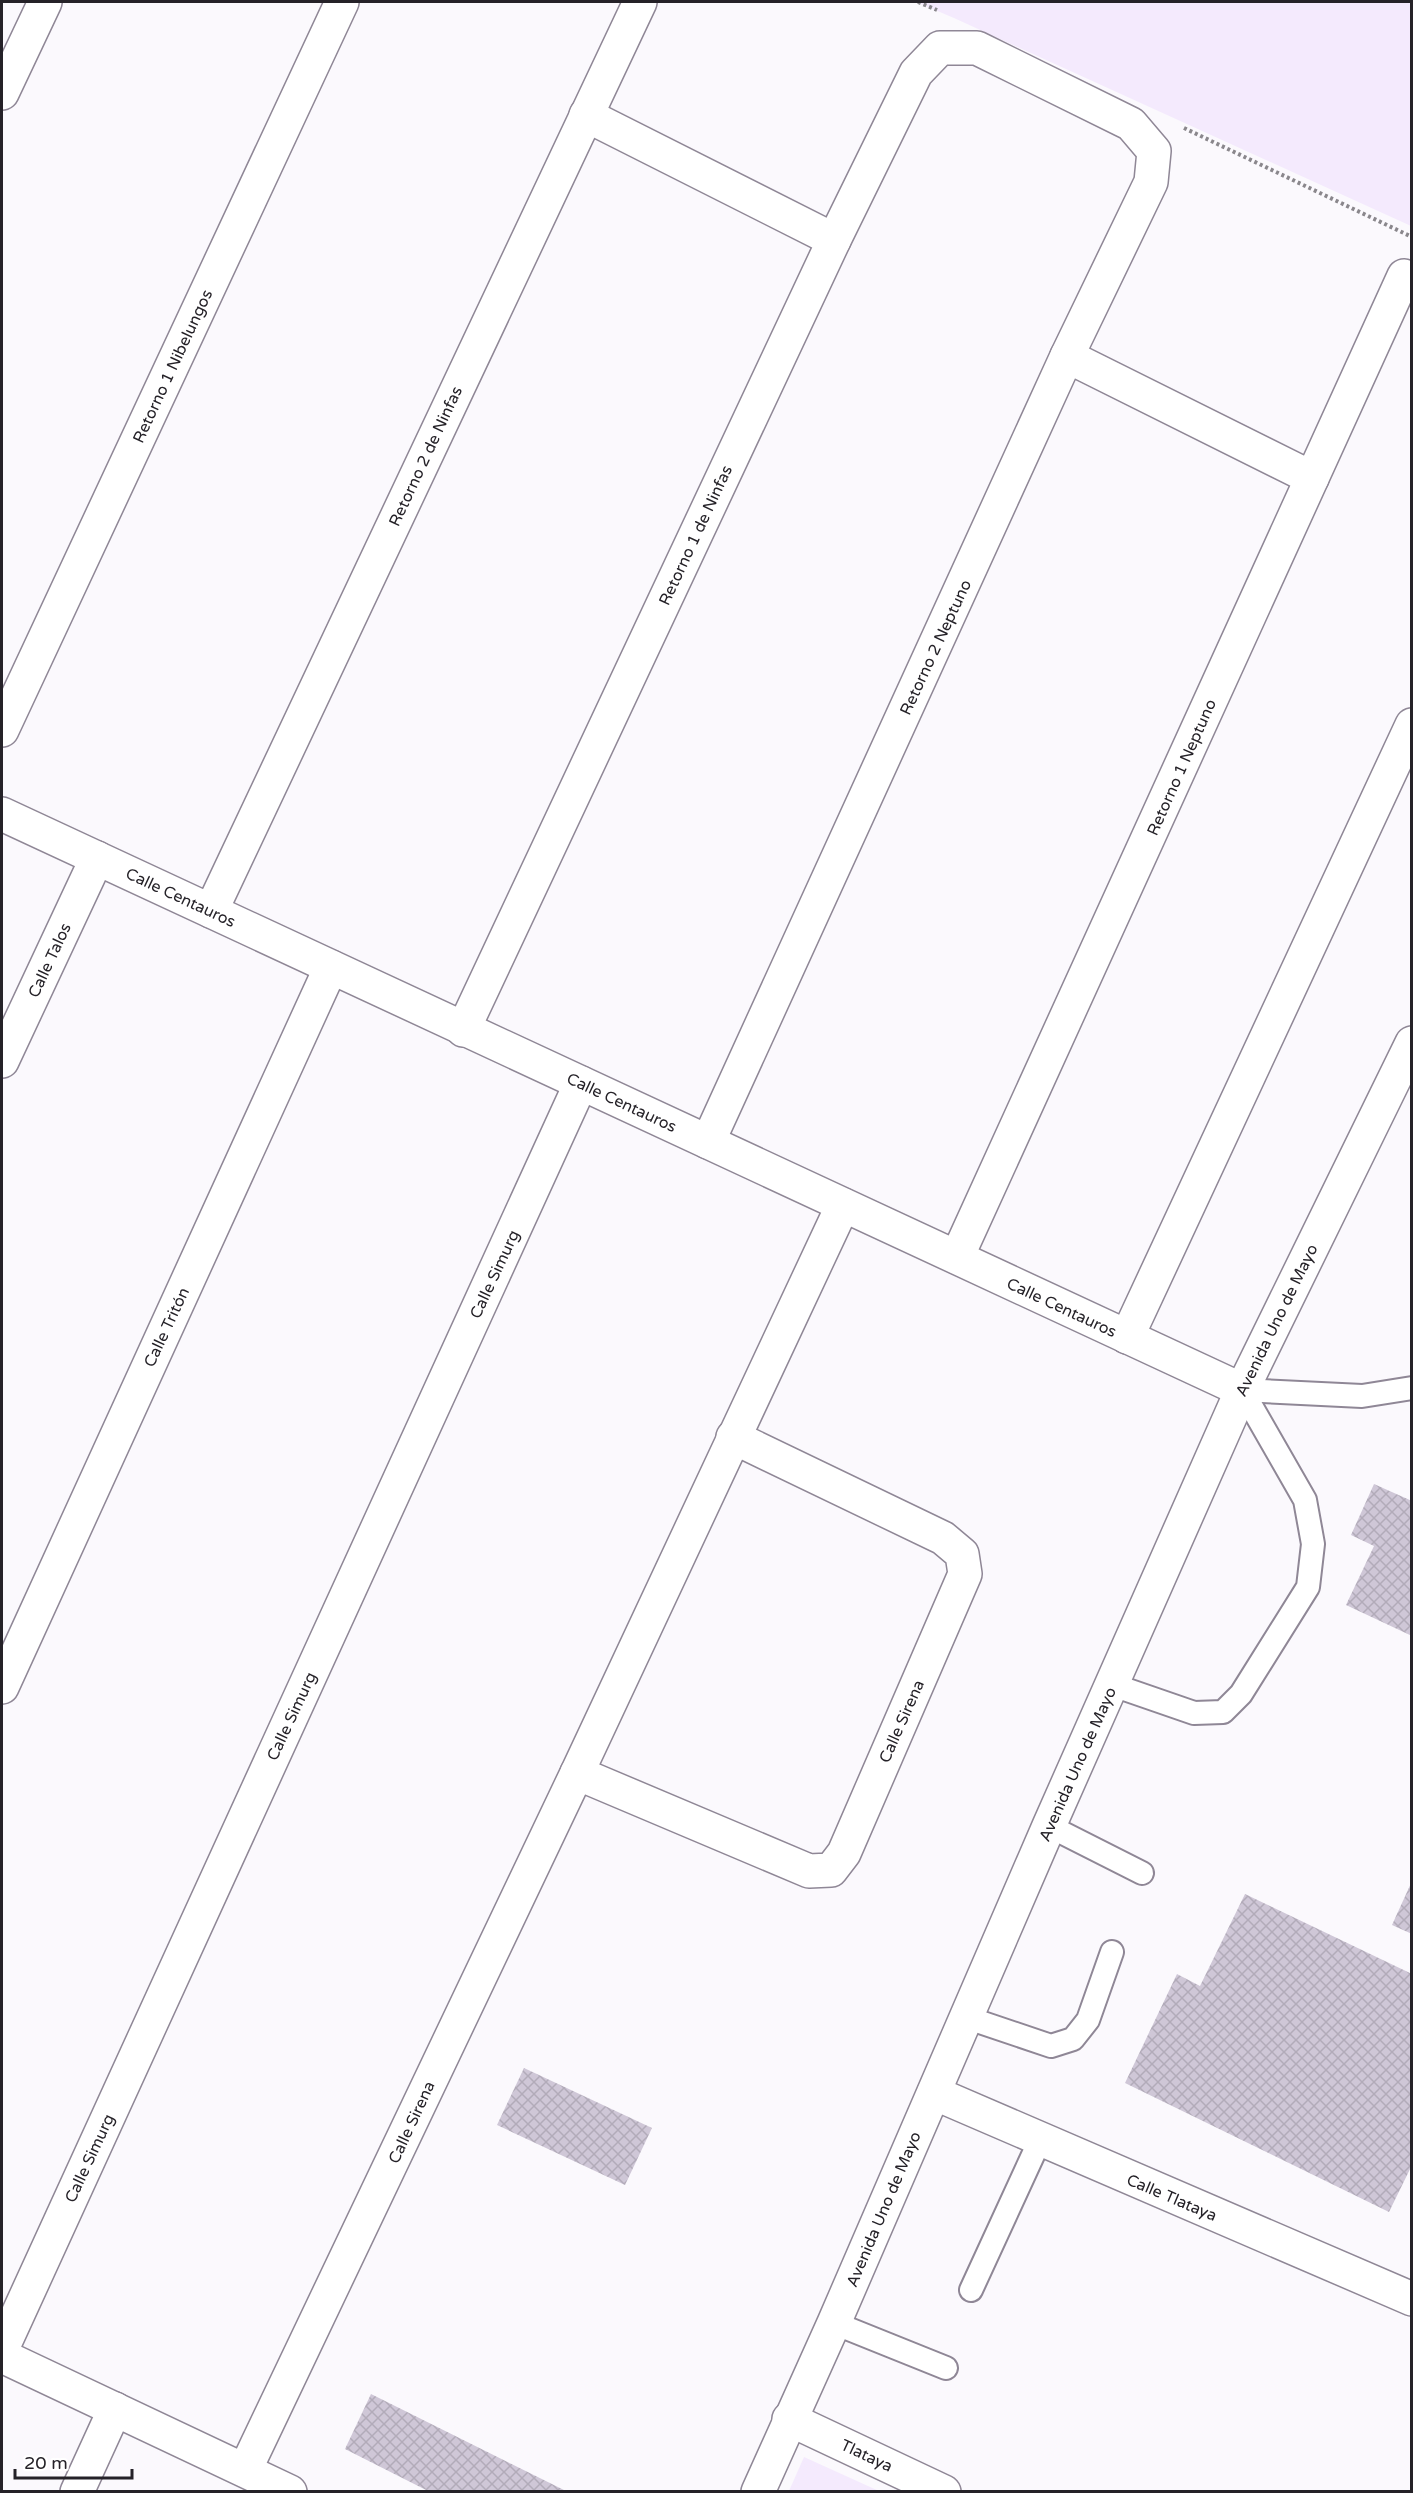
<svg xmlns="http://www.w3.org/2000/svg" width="1413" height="2493" font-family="'Varela Round',sans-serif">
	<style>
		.built { fill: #f4eafd }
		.building { fill: url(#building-cross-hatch) }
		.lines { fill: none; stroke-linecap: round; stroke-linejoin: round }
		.lane-casing { stroke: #8f8796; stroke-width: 26 }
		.street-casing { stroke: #8f8796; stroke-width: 36 }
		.secondary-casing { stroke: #8f8796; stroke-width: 36 }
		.path { stroke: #8a878c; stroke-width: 4; stroke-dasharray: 3 3; stroke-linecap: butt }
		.lane { stroke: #fff; stroke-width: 22 }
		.street { stroke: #fff; stroke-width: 33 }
		.secondary { stroke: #fff; stroke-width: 33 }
		.labels { text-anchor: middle; stroke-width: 4.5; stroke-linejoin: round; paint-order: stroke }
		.street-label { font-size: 16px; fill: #252228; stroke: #fff }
	</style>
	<defs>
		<pattern id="building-cross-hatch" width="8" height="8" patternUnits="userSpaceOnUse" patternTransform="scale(1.5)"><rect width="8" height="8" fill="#cfc7d7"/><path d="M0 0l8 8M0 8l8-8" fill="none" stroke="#b2abb9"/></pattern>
	</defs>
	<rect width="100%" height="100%" fill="#fbf9fd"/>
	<g class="built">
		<polygon points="916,2 1411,2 1411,226 954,18"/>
		<polygon points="804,2457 879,2491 789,2491"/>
	</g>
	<g class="building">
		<polygon points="1374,1484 1412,1501 1412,1636 1346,1605 1374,1546 1351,1535"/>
		<polygon points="1412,1881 1412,1934 1392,1925"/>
		<polygon points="1245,1894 1412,1974 1412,2165 1389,2212 1125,2083 1177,1974 1200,1986"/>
		<polygon points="524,2068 652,2128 625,2185 497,2125"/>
		<polygon points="371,2394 568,2492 430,2492 345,2449"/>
	</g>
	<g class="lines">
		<g class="lane-casing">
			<g id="lane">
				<polyline points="1242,1390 1362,1396 1412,1388"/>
				<polyline points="1113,1685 1194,1713 1223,1712 1241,1694 1308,1587 1313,1544 1305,1500 1242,1390"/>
				<polyline points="1049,1826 1142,1873"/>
				<polyline points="965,2017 1051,2046 1073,2039 1088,2020 1112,1952"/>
				<polyline points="971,2290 1040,2140"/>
				<polyline points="834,2323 946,2368"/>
			</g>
		</g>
		<g class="street-casing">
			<g id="street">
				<polyline points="2,93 45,2"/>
				<polyline points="586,115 834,240"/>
				<polyline points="1067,356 1312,478"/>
				<polyline points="2,730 342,2"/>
				<polyline points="211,911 640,2"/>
				<polyline points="463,1030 834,240 916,73 940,48 977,48 1131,124 1154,151 1151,182 1067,356 708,1142"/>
				<polyline points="2,1061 97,858"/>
				<polyline points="957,1257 1404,276"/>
				<polyline points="1127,1337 1412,725"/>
				<polyline points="2,1687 331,967"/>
				<polyline points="577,1773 809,1871 831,1870 844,1853 965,1574 962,1554 943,1538 733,1437"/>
				<polyline points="934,2093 1412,2299"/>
				<polyline points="2,2349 581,1083"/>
				<polyline points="789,2419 944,2492"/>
				<polyline points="245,2470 577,1773 843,1205"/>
				<polyline points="77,2492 115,2409"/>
			</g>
		</g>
		<g class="secondary-casing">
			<g id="secondary">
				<polyline points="2,814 1242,1390"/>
				<polyline points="2,2356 290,2492"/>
				<polyline points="758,2492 834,2323 1049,1826 1242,1390 1412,1043"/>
			</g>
		</g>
		<g class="path">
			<polyline points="918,2 937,10"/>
			<polyline points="1184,128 1412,237"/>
		</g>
		<use href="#lane" class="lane"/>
		<use href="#street" class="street"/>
		<use href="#secondary" class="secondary"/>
	</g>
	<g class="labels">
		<g class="street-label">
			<text transform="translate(172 366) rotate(-65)" y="6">Retorno 1 Nibelungos</text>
			<text transform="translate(425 456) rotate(-65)" y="6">Retorno 2 de Ninfas</text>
			<text transform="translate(695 535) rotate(-65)" y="6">Retorno 1 de Ninfas</text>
			<text transform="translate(935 647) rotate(-65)" y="6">Retorno 2 Neptuno</text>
			<text transform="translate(1181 767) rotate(-66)" y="6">Retorno 1 Neptuno</text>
			<text transform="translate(181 897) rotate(25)" y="6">Calle Centauros</text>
			<text transform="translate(49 960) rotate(-65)" y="6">Calle Talos</text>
			<text transform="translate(622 1102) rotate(25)" y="6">Calle Centauros</text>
			<text transform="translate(494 1274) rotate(-65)" y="6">Calle Simurg</text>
			<text transform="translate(1062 1307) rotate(25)" y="6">Calle Centauros</text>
			<text transform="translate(1276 1320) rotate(-64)" y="6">Avenida Uno de Mayo</text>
			<text transform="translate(166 1327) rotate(-65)" y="6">Calle Tritón</text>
			<text transform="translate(291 1716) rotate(-65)" y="6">Calle Simurg</text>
			<text transform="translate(901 1721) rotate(-66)" y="6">Calle Sirena</text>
			<text transform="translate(1077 1764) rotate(-66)" y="6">Avenida Uno de Mayo</text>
			<text transform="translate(411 2122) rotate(-65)" y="6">Calle Sirena</text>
			<text transform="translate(89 2158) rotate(-65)" y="6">Calle Simurg</text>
			<text transform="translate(1172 2197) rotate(23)" y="6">Calle Tlataya</text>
			<text transform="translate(883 2209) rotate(-67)" y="6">Avenida Uno de Mayo</text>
			<text transform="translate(867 2455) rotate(25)" y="6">Tlataya</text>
		</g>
	</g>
	<rect width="1413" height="2493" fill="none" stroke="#252228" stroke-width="6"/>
	<path d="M15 2469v9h117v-9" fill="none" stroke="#252228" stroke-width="3"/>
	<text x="24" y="2469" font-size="18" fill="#252228" stroke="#ffffff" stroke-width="4.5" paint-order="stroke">20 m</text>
</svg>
